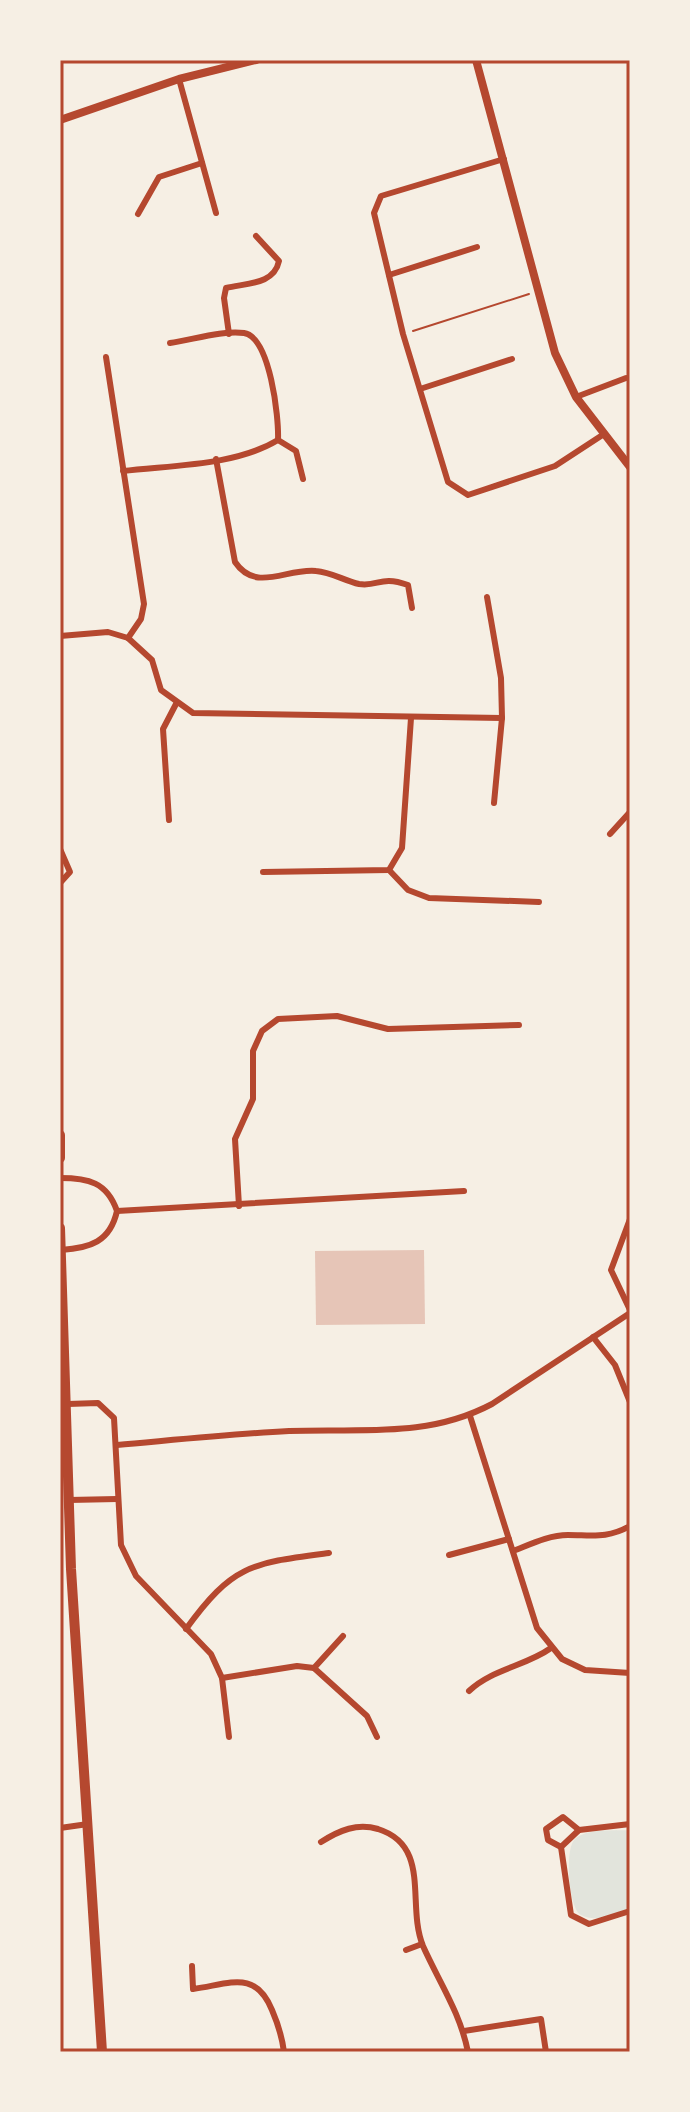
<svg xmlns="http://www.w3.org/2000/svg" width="690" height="2112" font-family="Ubuntu,sans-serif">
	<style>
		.green { fill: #e2e4dc }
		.building { fill: #e6c5b7 }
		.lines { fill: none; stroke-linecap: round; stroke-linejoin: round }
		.path { stroke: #b5482f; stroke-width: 2 }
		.minor { stroke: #b5482f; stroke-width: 6 }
		.tertiary { stroke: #b5482f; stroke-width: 8 }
		.primary { stroke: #b5482f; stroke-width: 10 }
		.neatline { fill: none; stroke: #b5482f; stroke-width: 3 }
	</style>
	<rect width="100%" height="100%" fill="#f6efe4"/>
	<path class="green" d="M630 1830V1908C616 1914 597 1923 581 1915 569 1909 564 1849 575 1839 587 1828 614 1831 630 1830Z"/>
	<polygon class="building" points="424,1250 425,1324 316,1325 315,1251"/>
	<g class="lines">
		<polyline class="path" points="413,331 529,294"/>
		<g class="minor">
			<polyline points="179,79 216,213"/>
			<polyline points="504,159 381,196 374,213 403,334 448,482 468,495 555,466 604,434"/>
			<polyline points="138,214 159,177 202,163"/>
			<polyline points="389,275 477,247"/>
			<path d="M229 334 224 298 226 288C246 283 274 285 279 261L256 236"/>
			<polyline points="106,357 144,604 141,619 128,638"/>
			<polyline points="420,389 512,359"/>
			<polyline points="576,397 626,378"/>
			<polyline points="278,440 296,451 303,479"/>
			<path d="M216 459 235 562C256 593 286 568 316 571 331 572 345 581 359 584 379 587 380 575 408 585L412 608"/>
			<path d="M123 471C172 465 235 466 278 440 279 417 270 337 244 333 222 330 192 340 170 343"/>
			<polyline points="487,597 501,678 502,718 494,803"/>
			<polyline points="60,636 108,632 128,638 152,660 161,690 193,713 502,718"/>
			<polyline points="169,820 163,729 176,704"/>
			<polyline points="610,834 630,812"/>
			<polyline points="60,849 70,872 60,883"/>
			<polyline points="389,870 408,890 429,898 539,902"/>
			<polyline points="263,872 389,870 402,848 411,718"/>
			<path d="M60 1178C88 1178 107 1182 117 1211 110 1242 90 1248 61 1250"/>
			<polyline points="239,1206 235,1139 253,1099 253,1051 262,1031 278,1019 337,1016 388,1029 519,1025"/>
			<polyline points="117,1211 464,1191"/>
			<polyline points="630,1219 611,1270 630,1310"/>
			<polyline points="593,1337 615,1365 630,1402"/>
			<polyline points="68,1404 98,1403 114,1418 121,1545 136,1576 211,1654 222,1678 229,1737"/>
			<polyline points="470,1416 537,1628 562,1659 585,1670 630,1673"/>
			<path d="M117 1445C174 1440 231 1434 289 1431 360 1428 426 1439 492 1404L630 1313"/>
			<polyline points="69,1500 117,1499"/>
			<path d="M513 1551C531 1544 549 1535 568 1535 592 1535 607 1539 630 1526"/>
			<polyline points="449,1555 509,1539"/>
			<path d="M186 1629C233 1564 252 1563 329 1553"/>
			<polyline points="314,1668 343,1636"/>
			<polyline points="222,1678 297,1666 314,1668 367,1716 377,1737"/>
			<path d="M469 1691C492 1669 526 1666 551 1648"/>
			<polyline points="630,1824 579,1830 561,1847 571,1915 589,1924 630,1911"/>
			<polyline points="60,1828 88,1824"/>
			<path d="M321 1842C340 1830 357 1823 378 1829 432 1846 406 1905 423 1946 439 1982 460 2012 468 2052"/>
			<polyline points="561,1847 548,1840 546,1829 563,1817 579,1830"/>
			<polyline points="406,1950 422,1944"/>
			<path d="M192 1966 193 1989C230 1984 255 1969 272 2010 278 2024 282 2036 284 2052"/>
			<polyline points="464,2031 541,2019 546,2052"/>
		</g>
		<g class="tertiary">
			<polyline points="476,60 555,353 576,397 630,467"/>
			<polyline points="60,120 179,79 256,60"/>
		</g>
		<g class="primary">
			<polyline points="60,1135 60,1158"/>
			<polyline points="60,1228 71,1569 102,2052"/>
		</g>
	</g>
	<rect width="690" height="2112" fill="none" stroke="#f6efe4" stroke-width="124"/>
	<rect x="62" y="62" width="566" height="1988" class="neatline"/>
</svg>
